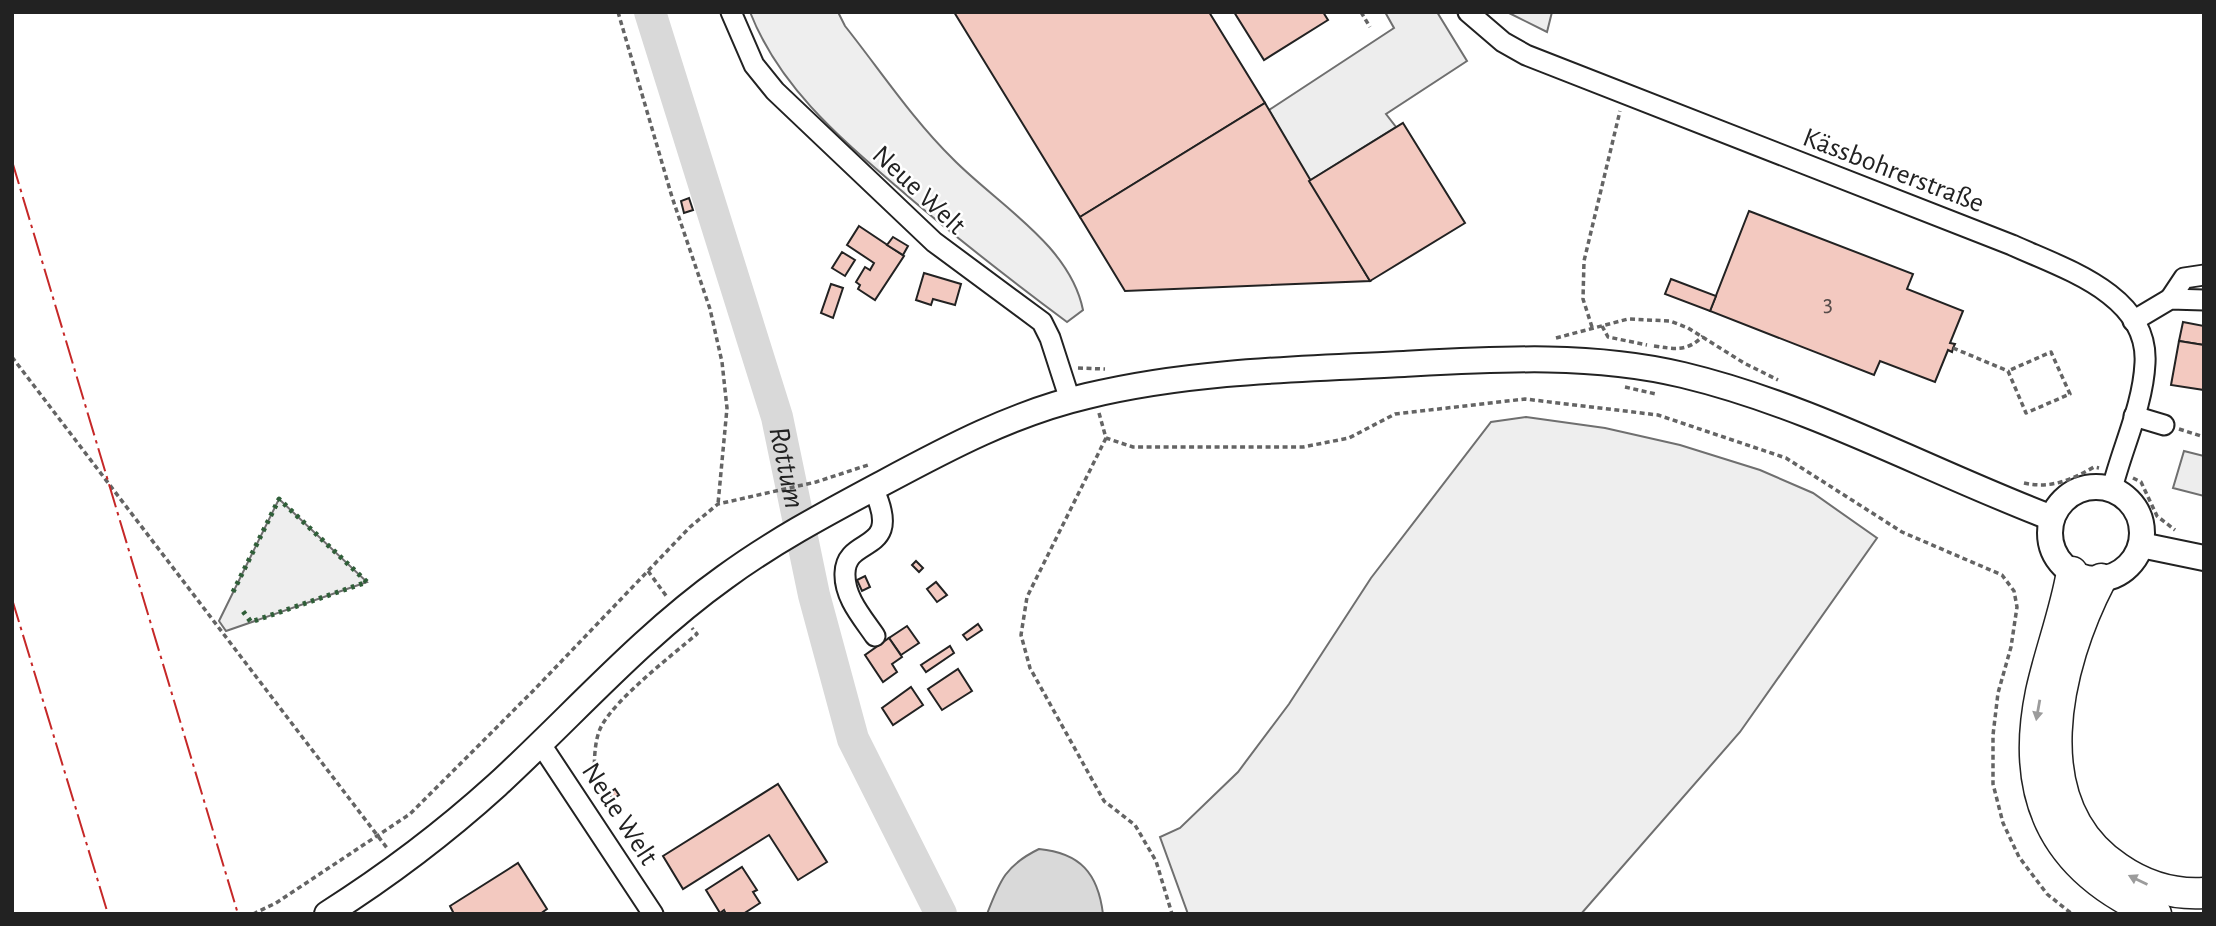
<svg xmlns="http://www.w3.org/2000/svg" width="2216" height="926" font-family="'Alegreya Sans',sans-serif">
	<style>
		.green { fill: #eee; stroke: #6f6f6f; stroke-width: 2 }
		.parking { fill: #ededed; stroke: #6f6f6f; stroke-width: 2 }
		.water { fill: #d9d9d9; stroke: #6f6f6f; stroke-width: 2 }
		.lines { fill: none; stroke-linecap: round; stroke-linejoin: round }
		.river { stroke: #d9d9d9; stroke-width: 32 }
		.building { fill: #f3c9c0; stroke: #222; stroke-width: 2 }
		.minor-casing { stroke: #222; stroke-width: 23 }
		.major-casing { stroke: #222; stroke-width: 28 }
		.highway-casing { stroke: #222; stroke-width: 33 }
		.path { stroke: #646464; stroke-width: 3.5; stroke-dasharray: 5 3.5; stroke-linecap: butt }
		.minor { stroke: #fff; stroke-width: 19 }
		.major { stroke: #fff; stroke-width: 24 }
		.highway { stroke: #fff; stroke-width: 30 }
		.hedge { stroke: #2f5e38; stroke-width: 5; stroke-dasharray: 3.5 5; stroke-linecap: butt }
		.power { stroke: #c62828; stroke-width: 2; stroke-dasharray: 24 5 3.5 5; stroke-linecap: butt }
		.oneway { fill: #9c9c9c }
		.labels { text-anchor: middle; stroke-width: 5; stroke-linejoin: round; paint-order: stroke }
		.number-label { font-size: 24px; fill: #564c4a }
		.street-label { font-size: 28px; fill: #222; stroke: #fff }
		.water-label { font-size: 30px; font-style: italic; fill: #222; stroke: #fff }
	</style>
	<rect width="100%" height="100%" fill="#fff"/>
	<g class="green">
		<path d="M750 12H838L845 26C880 70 913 120 953 159 997 204 1070 245 1083 310L1067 322C1008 278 951 234 896 186 838 136 779 86 750 12Z"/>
		<polygon points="1526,417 1605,428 1680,445 1760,470 1813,493 1877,538 1740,732 1581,914 1188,914 1160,837 1180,828 1238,772 1289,704 1371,578 1491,422"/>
		<polygon points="279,499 367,582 226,631 219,621"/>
	</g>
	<g class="parking">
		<polygon points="1385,12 1437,12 1467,61 1386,114 1396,127 1309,181 1269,110 1394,28"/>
		<polygon points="1507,12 1552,12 1547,32"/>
		<polygon points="2184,451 2204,456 2204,496 2173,488"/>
	</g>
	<path class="water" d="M1039 849C1080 853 1098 873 1103 914H987C1000 880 1006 865 1039 849Z"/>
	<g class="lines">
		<path class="river" id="s1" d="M650 12 777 417 814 595 853 739 941 914"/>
	</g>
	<g class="building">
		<polygon points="954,12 1209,12 1265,103 1080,217"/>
		<polygon points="1234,12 1323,12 1328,20 1264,60"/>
		<polygon points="1265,103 1370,281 1125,291 1080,217"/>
		<polygon points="1403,123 1465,223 1370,281 1309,181"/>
		<polygon points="689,198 693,210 684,213 681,201"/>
		<polygon points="1749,211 1913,274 1907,289 1963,311 1950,343 1955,344 1953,348 1952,352 1948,350 1935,382 1880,361 1874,375 1710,311"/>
		<polygon points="859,226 904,256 875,300 858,289 860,285 856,282 865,267 870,270 874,263 847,245"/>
		<polygon points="893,237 908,246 903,255 887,245"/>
		<polygon points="842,252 855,260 845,276 832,268"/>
		<polygon points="924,273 961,284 955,305 933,299 931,305 916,300"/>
		<polygon points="1671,279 1716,296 1710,311 1665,294"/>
		<polygon points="831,284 843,288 833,318 821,313"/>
		<polygon points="2183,322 2204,326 2204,345 2179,341"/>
		<polygon points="2179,341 2204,345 2204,390 2171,385"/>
		<polygon points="916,561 923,568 919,572 912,565"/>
		<polygon points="865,576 870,587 862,591 857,580"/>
		<polygon points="936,582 947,595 937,602 927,589"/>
		<polygon points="978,624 982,630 967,640 963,635"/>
		<polygon points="907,626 919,643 901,655 889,638"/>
		<polygon points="889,638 902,657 892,664 897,672 883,682 865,655"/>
		<polygon points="950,646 954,653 926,672 921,665"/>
		<polygon points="958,669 972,691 942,710 928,689"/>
		<polygon points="911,687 923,705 893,725 882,708"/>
		<polygon points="778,784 827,862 798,880 769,835 683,889 663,856"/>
		<polygon points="615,789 619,795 613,799 609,793"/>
		<polygon points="518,863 547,909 540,914 454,914 450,906"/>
		<polygon points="742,867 757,890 753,892 760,903 743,914 726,914 724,910 720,913 706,890"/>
	</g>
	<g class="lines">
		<g class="minor-casing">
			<g id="minor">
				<polyline points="731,12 754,65 775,91 934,242 1042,322 1050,338 1070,400"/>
				<path d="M1468 12 1503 42 1526 55 2012 245C2062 268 2149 294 2145 363 2143 406 2122 448 2112 489"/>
				<polyline points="2170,299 2184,278 2204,275"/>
				<polyline points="2133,321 2170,299 2204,300"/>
				<polyline points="2134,416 2164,425"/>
				<path d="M873 488C905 556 846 534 845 573 844 597 862 617 875 636"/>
				<polyline points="540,743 653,914"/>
			</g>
		</g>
		<g class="major-casing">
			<g id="major">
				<circle cx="2096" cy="533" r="46"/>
				<polyline points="2141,545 2204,558"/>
				<path d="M327 914C387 876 444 833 497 785 572 716 641 637 725 577 774 541 829 512 883 483 948 448 1014 413 1087 396 1190 371 1298 369 1404 364 1496 359 1592 353 1683 375 1812 406 1929 471 2052 518"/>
			</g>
		</g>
		<g class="highway-casing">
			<g id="highway">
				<path d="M2072 572C2065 613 2050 651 2041 692 2019 798 2055 871 2156 914"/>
				<path d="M2101 579C2056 665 2022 804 2118 868 2144 886 2172 895 2204 893"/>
			</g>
		</g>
		<g class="path">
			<polyline points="618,12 672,197 710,309 722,362 727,408 718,504"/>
			<polyline points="1361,12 1370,27"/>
			<polyline points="1602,326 1608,337 1647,345"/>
			<polyline points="1592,327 1583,299 1584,261 1620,111"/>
			<polyline points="1556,338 1628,319 1670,321 1688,328 1744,363 1778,380"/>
			<path d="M1654 346C1675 349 1687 352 1703 336"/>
			<polyline points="1953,348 2008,371 2026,413 2070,394 2051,352 2008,371"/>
			<polyline points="12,357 387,848"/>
			<polyline points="1078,368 1105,369"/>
			<polyline points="1625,387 1656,394"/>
			<polyline points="1099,413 1106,438 1133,447 1303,447 1349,438 1395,414 1525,399 1658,415 1786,458 1902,532 2002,575 2014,591 2017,607 2011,647 1998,693 1993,735 1993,784 2003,823 2019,857 2047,894 2072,914"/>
			<polyline points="2179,429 2204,437"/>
			<polyline points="1106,438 1027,597 1021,635 1030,668 1104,801 1135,825 1156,861 1172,914"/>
			<polyline points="2133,478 2141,482 2157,516 2175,530"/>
			<path d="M2024 483C2051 489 2071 480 2094 467L2099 468"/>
			<polyline points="648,571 667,597"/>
			<path d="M594 790C595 771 592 743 602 725 617 698 672 655 697 634L692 628"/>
			<polyline points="253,914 276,903 410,814 532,692 690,527 718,504 816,482 868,465"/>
		</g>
		<use href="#minor" class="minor"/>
		<use href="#major" class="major"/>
		<use href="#highway" class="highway"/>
		<polyline class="hedge" points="233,592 279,499 367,582 251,622 242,610"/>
		<g class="power">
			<polyline points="12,161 238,914"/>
			<polyline points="12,599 108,914"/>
		</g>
	</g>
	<defs><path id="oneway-solid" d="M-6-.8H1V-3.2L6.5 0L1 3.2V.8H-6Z" transform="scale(1.75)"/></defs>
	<g class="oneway">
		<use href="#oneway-solid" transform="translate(2038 710) rotate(100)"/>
		<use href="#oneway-solid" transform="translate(2138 880) rotate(-154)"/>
	</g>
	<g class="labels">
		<g class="number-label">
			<text x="1828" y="311">3</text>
		</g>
		<g class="street-label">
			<text transform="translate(1894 169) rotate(21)" y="10">Kässbohrerstraße</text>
			<text transform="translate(920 189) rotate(43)" y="10">Neue Welt</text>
			<text transform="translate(621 813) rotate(57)" y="10">Neue Welt</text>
		</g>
		<g class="water-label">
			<text dy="10" stroke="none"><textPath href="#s1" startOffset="476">Rottum</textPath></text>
		</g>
	</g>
	<rect width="2216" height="926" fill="none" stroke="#222222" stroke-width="28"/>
</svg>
